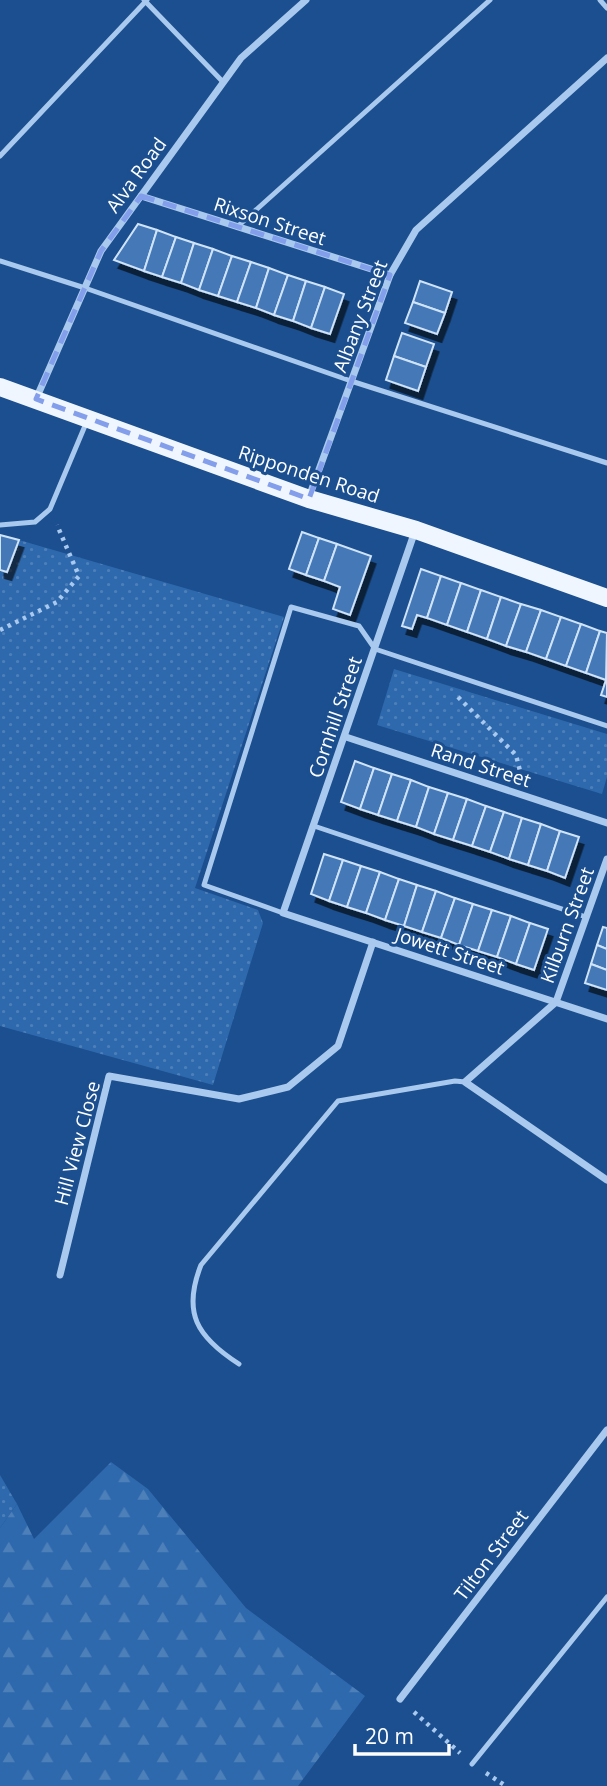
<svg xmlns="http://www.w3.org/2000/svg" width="607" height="1786" font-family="'Open Sans',sans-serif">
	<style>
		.grass { fill: url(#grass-dots) }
		.forest { fill: url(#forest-firs) }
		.building { fill: #4478b7; stroke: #cfe3fa; stroke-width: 2; filter: url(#shadow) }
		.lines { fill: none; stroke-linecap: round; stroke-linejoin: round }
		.path { stroke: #a9c9ee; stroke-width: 4.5; stroke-dasharray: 3.5 5; stroke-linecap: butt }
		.lane { stroke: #a9c9ee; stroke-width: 5 }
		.street { stroke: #a9c9ee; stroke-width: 7 }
		.primary { stroke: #f0f6ff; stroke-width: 18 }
		.marked { fill: none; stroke: #839eea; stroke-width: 5; stroke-dasharray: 14 9; stroke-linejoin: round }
		.labels { text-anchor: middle; stroke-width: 6; stroke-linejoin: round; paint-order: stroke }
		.street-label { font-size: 19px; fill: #fff; stroke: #1b4f8f }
	</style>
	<defs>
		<pattern id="grass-dots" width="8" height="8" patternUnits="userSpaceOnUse" patternTransform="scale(1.75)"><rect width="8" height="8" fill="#2e69ad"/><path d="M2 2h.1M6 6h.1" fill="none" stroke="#4d80b9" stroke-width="1.8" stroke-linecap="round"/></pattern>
		<pattern id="forest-firs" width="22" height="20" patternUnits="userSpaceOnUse" patternTransform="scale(1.75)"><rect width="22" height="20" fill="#2e69ad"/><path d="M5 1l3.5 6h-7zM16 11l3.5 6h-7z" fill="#4d80b9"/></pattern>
		<filter id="shadow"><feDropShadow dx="4.5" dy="8" stdDeviation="0" flood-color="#0009"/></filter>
	</defs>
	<rect width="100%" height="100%" fill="#1b4f8f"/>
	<g class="grass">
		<polygon points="19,540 284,617 195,888 258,910 263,923 213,1085 0,1026 0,572 7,572"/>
		<polygon points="394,669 607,734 607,777 602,794 377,725"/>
		<polygon points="0,1475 17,1504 0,1528"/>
	</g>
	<polygon class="forest" points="111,1462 148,1489 246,1608 365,1696 298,1786 0,1786 0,1528 17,1504 34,1539"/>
	<g class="building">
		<polygon points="138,224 157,230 144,271 114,260"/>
		<polygon points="157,230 176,237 162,277 144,271"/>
		<polygon points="176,237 194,243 181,283 162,277"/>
		<polygon points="194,243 213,249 199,290 181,283"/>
		<polygon points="213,249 232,256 218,296 199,290"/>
		<polygon points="232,256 251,262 237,302 218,296"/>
		<polygon points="251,262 269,268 256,308 237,302"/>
		<polygon points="269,268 288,275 274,315 256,308"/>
		<polygon points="288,275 306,281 293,321 274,315"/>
		<polygon points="306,281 325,287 311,328 293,321"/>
		<polygon points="420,281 452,292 445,313 413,302"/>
		<polygon points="325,287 344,294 330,334 311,328"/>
		<polygon points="413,302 445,313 437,334 405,323"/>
		<polygon points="402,333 434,344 426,367 394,356"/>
		<polygon points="394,356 426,367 418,391 386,380"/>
		<polygon points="302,532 319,538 306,575 289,569"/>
		<polygon points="0,535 19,540 7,572 0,570"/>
		<polygon points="319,538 337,544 324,581 306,575"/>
		<polygon points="337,544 371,556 350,615 333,609 340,587 324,581"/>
		<polygon points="421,569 441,576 427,618 417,615 412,629 402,626"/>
		<polygon points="441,576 461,583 447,625 427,618"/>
		<polygon points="461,583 481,590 467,632 447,625"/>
		<polygon points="481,590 501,597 487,639 467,632"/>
		<polygon points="501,597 521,604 506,646 487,639"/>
		<polygon points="521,604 541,610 526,652 506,646"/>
		<polygon points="541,610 561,617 546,659 526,652"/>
		<polygon points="561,617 581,624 566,666 546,659"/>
		<polygon points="581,624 600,631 586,673 566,666"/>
		<polygon points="600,631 607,633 606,680 586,673"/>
		<polygon points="607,677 607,697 601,695"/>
		<polygon points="355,761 374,768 360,809 341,802"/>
		<polygon points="374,768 392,774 378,815 360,809"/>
		<polygon points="392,774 411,780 397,821 378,815"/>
		<polygon points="411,780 429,787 416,827 397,821"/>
		<polygon points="429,787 448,793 434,834 416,827"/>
		<polygon points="448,793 467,799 453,840 434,834"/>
		<polygon points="467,799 486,806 472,846 453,840"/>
		<polygon points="486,806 504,812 490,852 472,846"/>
		<polygon points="504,812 522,818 509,859 490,852"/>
		<polygon points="522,818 541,824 528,865 509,859"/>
		<polygon points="541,824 560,831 547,871 528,865"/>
		<polygon points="560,831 579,837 565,878 547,871"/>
		<polygon points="324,854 343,860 329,901 311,894"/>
		<polygon points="343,860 361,866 347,907 329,901"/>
		<polygon points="361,866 380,872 366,913 347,907"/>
		<polygon points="380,872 399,879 385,920 366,913"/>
		<polygon points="399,879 417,885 404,926 385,920"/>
		<polygon points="417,885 436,891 422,932 404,926"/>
		<polygon points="436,891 455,898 441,938 422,932"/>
		<polygon points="455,898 473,904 459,945 441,938"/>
		<polygon points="473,904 492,910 478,951 459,945"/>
		<polygon points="492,910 511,916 497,957 478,951"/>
		<polygon points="511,916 530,923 516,964 497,957"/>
		<polygon points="530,923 548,929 534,970 516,964"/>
		<polygon points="603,927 607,928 607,949 597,945"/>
		<polygon points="597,945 607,949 607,970 591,964"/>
		<polygon points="591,964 607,970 607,990 585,983"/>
	</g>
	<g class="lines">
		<g class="path">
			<polyline points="0,630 57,602 79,576 57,525"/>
			<polyline points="458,697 516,755 521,775"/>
			<polyline points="414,1712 460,1753"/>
			<polyline points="486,1773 506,1786"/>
		</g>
		<g class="lane">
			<polyline points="144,0 223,82"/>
			<polyline points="600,0 607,8"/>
			<polyline points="0,156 147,0"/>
			<polyline points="237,227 490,0"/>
			<polyline points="0,261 85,288 351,381 607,463"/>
			<polyline points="0,525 35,522 50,509 87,421"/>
			<polyline points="314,826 586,917"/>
			<polyline points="283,913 204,885 291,607 359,626 375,649 607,726"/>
			<path d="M239 1364C197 1337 182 1313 201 1265L338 1101 455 1081 465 1082"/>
			<polyline points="472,1764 607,1597"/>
		</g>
		<g class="street">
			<polyline points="141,196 390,275"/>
			<polyline points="36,399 101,251 241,58 306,0"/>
			<polyline points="309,497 390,275 416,230 607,58"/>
			<polyline points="415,531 283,913 607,1019"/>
			<polyline points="346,737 607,823"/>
			<polyline points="607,859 556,1002 465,1082 607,1180"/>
			<polyline points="60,1275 109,1076 239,1099 288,1087 338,1046 373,942"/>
			<polyline points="400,1699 607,1430"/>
		</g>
		<polyline class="primary" points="0,387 309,499 416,530 607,598"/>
	</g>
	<path class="marked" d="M141 196 390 275 309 499 36 399 101 251Z"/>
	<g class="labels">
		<g class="street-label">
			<text transform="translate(136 175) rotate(-54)" y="7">Alva Road</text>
			<text transform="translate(270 221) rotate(18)" y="7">Rixson Street</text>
			<text transform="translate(360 316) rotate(-69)" y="7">Albany Street</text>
			<text transform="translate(309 474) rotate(18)" y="7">Ripponden Road</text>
			<text transform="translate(335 717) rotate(-71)" y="7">Cornhill Street</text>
			<text transform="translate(481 765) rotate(18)" y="7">Rand Street</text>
			<text transform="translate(567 925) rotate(-70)" y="7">Kilburn Street</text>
			<text transform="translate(450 951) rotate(18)" y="7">Jowett Street</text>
			<text transform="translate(77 1143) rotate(-75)" y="7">Hill View Close</text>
			<text transform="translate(491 1555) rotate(-53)" y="7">Tilton Street</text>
		</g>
	</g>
	<path d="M355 1744v10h94v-10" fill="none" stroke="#ffffff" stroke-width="3.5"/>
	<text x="365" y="1744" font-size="21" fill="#ffffff" stroke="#1b4f8f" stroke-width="5" paint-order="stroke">20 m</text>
</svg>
